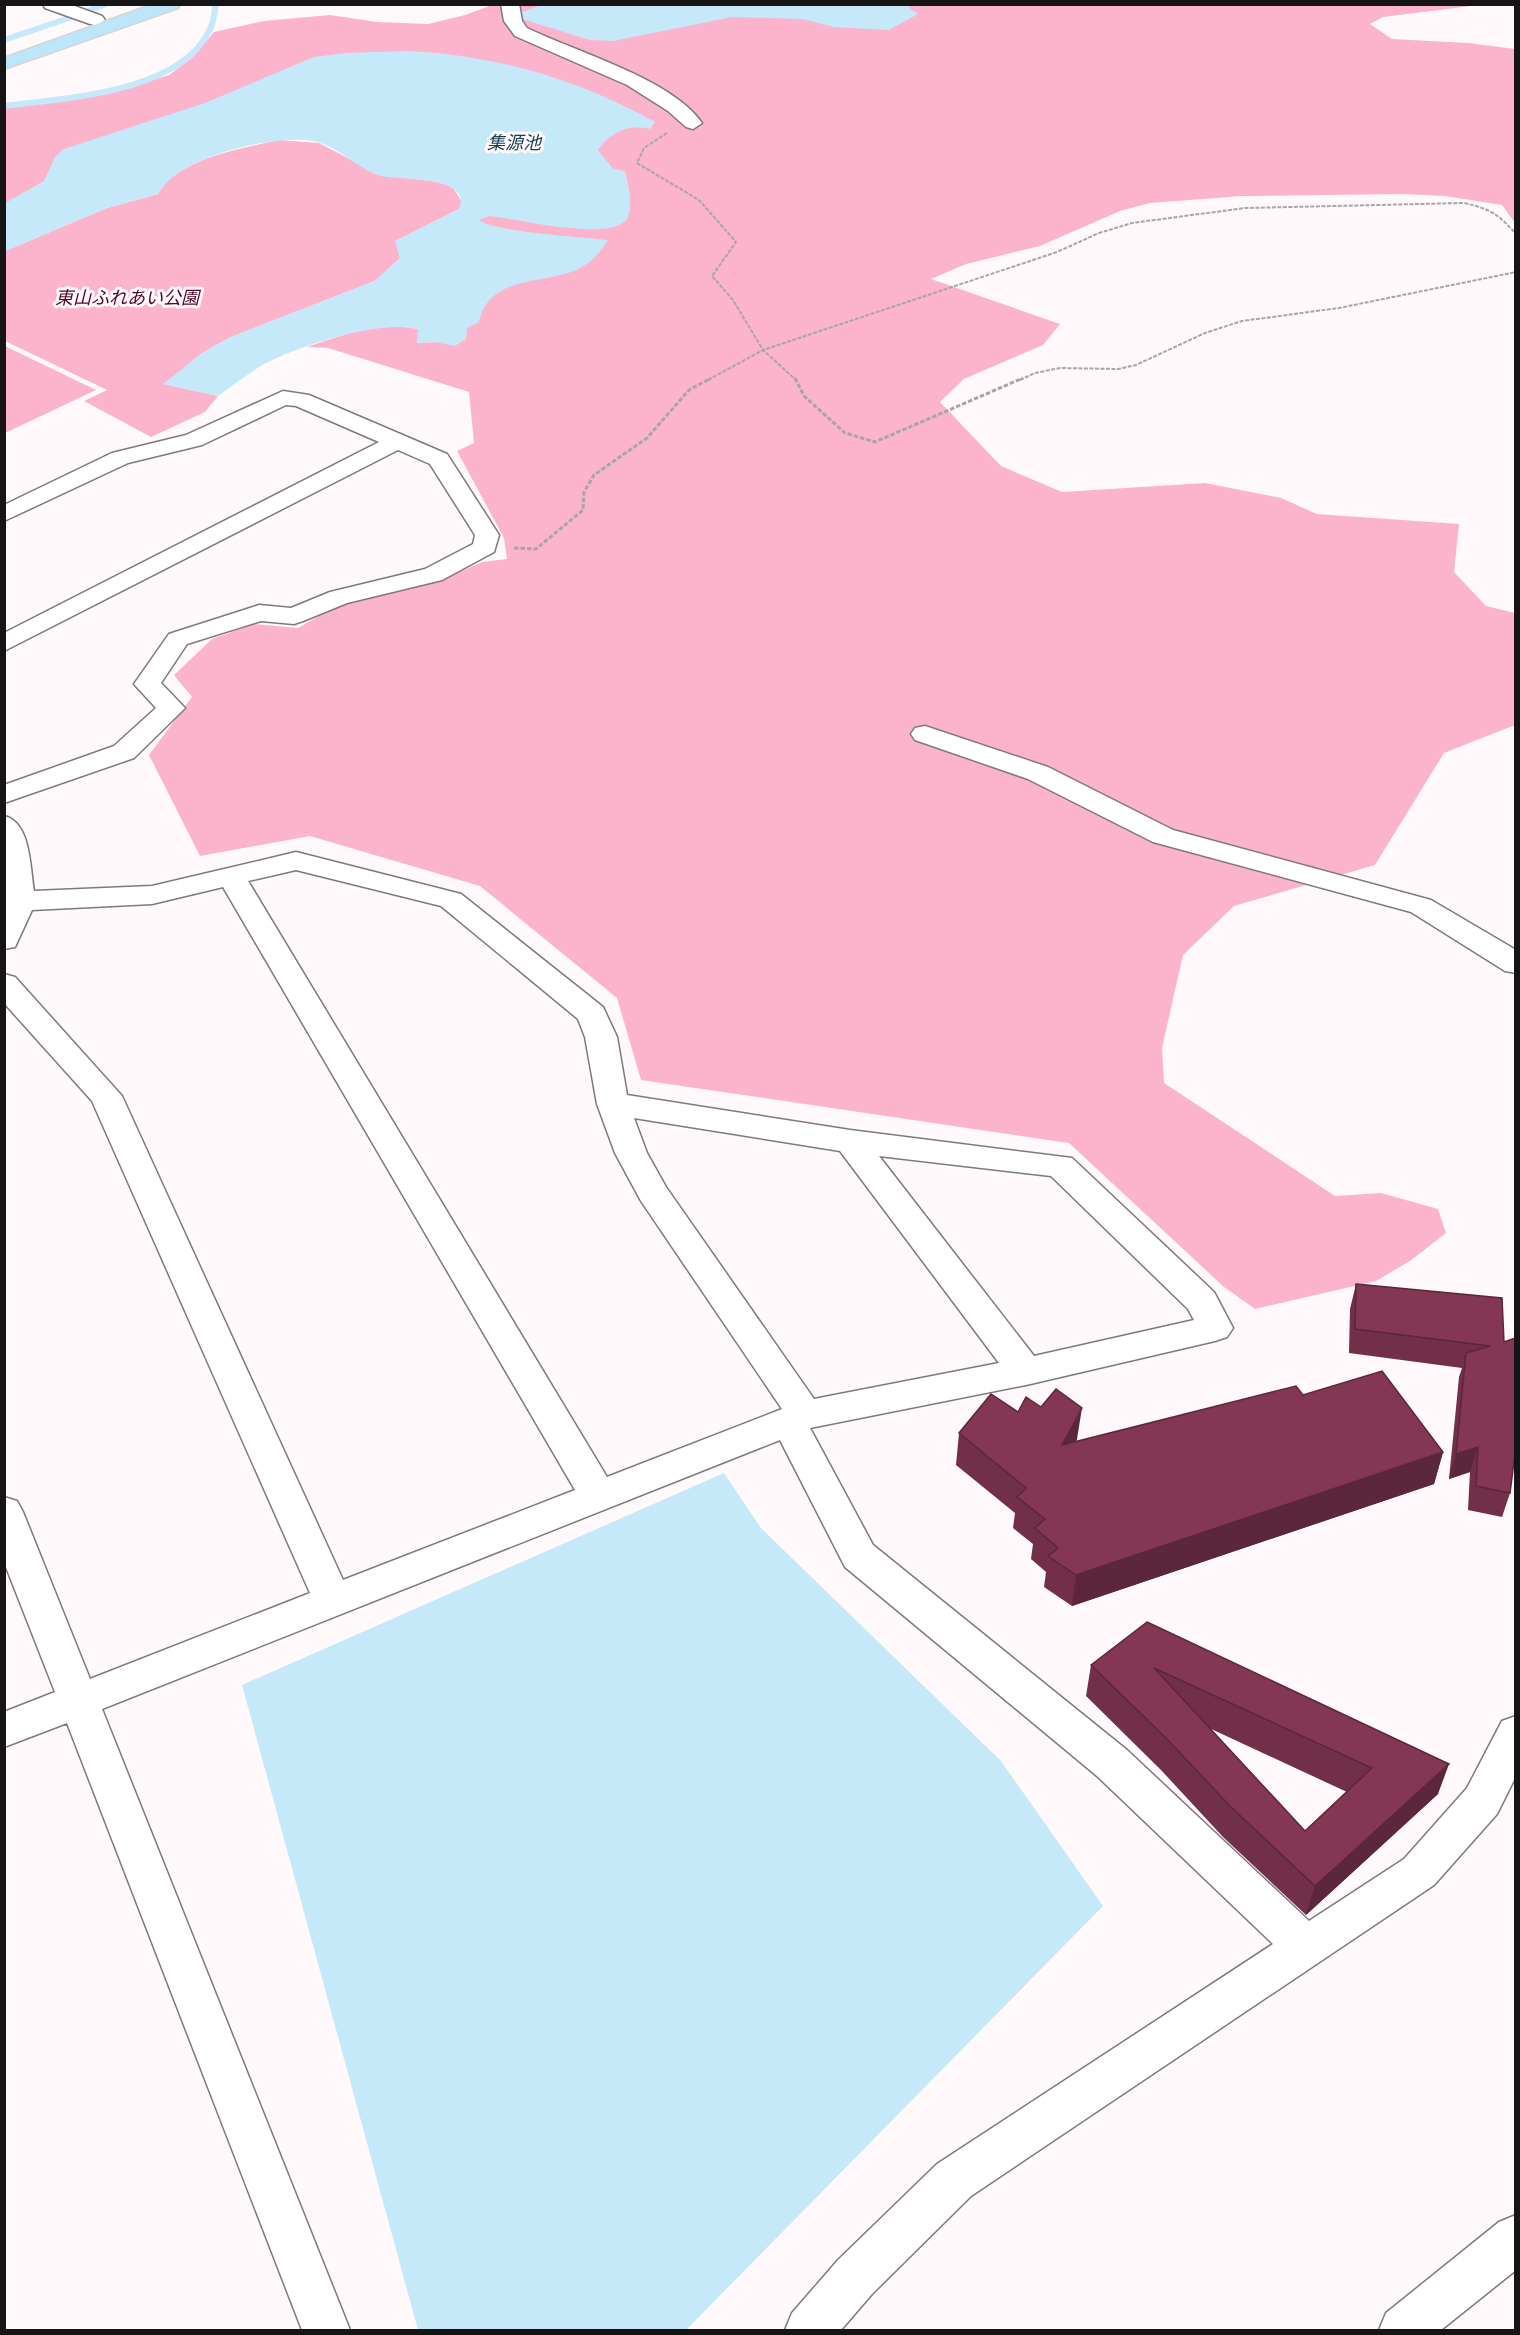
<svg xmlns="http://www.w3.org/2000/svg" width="1520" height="2335" font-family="'Libre Baskerville','Noto Sans JP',serif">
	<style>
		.green { fill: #fbb4cc }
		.water { fill: #c5e9f9 }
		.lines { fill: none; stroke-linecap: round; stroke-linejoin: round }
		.stream { stroke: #c5e9f9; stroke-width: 6 }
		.street-casing { stroke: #80787b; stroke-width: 3 }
		.secondary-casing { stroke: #80787b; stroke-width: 3 }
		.primary-casing { stroke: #d5d5d5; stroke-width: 3 }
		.path-far1 { stroke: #a9a5a6; stroke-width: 2; stroke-dasharray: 4 1.5; stroke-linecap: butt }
		.path { stroke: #a9a5a6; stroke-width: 3; stroke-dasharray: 4.5 2; stroke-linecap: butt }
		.street { fill: #fff; fill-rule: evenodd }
		.secondary { fill: #fff; fill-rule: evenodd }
		.primary { fill: #bce6f9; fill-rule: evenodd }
		.wall { fill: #712f49; fill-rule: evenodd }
		.shaded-wall { fill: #5c263c }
		.building { fill: #833755; stroke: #5c263c; stroke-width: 1.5; fill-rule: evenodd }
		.labels { text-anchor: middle; stroke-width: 6; stroke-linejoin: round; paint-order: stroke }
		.far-water-label { font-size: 18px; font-style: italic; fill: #133f50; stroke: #fff9fb }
		.far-park-label { font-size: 18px; font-style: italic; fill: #51042a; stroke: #fff9fb }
	</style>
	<rect width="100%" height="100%" fill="#fff9fb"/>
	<g class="green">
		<path d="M495 4 1479 5 1383 17 1370 24 1392 39 1468 43 1515 49V223L1502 205 1445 196 1403 194 1242 196 1150 203 1120 211 1040 246 966 264 931 279 1060 324 1043 345 964 379 940 402 1001 466 1062 492 1205 483 1281 498 1317 514 1459 524 1454 572 1486 606 1515 613V725L1444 753 1375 865 1234 906 1183 955 1162 1048 1164 1083 1335 1196 1381 1193 1438 1209 1446 1233 1410 1261 1376 1281 1255 1309 1224 1287 1069 1143 641 1080 617 998 480 886 310 836 200 856 149 755 192 697 174 675 212 639 254 624 298 628 345 601 455 574 482 562 507 559 504 538 457 451 474 443 469 392 328 348 307 347C340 335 383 321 418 329V343L435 342 478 187 343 118 163 140 5 227 4 108 119 91 169 75 193 57 214 32 264 21 330 15 377 22 428 24 465 15Z"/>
		<path d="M279 140 319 143 380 175 439 182 452 186 462 202 459 209 396 241 400 258 375 281 231 337 202 353 164 384 218 396 205 412 151 437 84 401 107 390 5 341V251L107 208 158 194C176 159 243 148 279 140Z"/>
		<polygon points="5,346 96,390 5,433"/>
	</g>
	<g class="water">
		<polygon points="544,4 908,4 910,9 918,14 889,30 834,27 802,19 732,17 613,41 590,40 525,20 517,14"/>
		<path d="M407 51C496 55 578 79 655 122L650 129C627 124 611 132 598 150L613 169 625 171C628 183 633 205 628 217 616 244 515 218 489 216L479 220C493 232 584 237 608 240 602 250 592 262 582 267 549 286 490 272 479 322L467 328 466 339 455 346 435 342 417 343 418 329C379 319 293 347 259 367 245 376 231 387 218 396L163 384 202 353 231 337 375 281 400 258 395 241 459 209C474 174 394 181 378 175 356 167 339 148 317 142 279 132 176 157 158 194L107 208 5 251V203L44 181 55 157 64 149 205 103 314 57 346 53Z"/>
		<polygon points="724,1473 761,1528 1001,1761 1103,1906 686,2330 418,2330 242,1685"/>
	</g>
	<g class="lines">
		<g class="stream">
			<polyline points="88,11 106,4"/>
			<polyline points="4,40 72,17"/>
			<path d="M4 106C64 98 179 93 209 31 214 23 214 13 216 4"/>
		</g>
		<g class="street-casing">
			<g id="street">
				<polygon points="43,4 69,4 102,16 105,20 96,25 90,24 45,8"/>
				<path d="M501 4H519L522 21 527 28C576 52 672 79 702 123L693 129 686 127 668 111 627 85 515 36 504 21Z"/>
				<polygon points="283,391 309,395 447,454 499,535 494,552 442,580 347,603 303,621 294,624 261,621 187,644 161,683 185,708 134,758 4,803 4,785 114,746 156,708 134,684 169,634 250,608 259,605 291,608 330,592 425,569 473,544 475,535 430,464 398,450 4,651 4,633 379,442 296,406 286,405 202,445 128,463 4,521 4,505 112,453 186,435"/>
				<polygon points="925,726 1048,767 1173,830 1431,900 1516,950 1516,973 1505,971 1411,912 1153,842 1028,779 915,740 911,734 915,728"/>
				<path d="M4 816C31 822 30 868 34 891L152 886 296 852 461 894 603 1007 617 1037 627 1095 850 1130 1072 1158 1214 1292 1233 1328 1227 1337 1215 1341 1026 1385 810 1428 873 1545 1127 1750 1309 1921 1404 1859 1467 1788 1502 1721 1516 1716V1776L1497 1814 1434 1885 971 2196 872 2294 841 2330H785L792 2313 838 2260 937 2164 1273 1944 1097 1776 845 1567 780 1440 102 1709 350 2330H302L67 1723 4 1747V1712L55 1692 4 1562V1497L17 1501 23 1512 90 1679 310 1593 92 1101 4 1003V974L15 977 122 1096 343 1580 575 1490 223 887 152 904 32 910 15 947 4 949ZM296 870 441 906 578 1019 585 1037 597 1104 615 1153 641 1201 782 1409 607 1477 248 881ZM634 1118 840 1151 999 1363 814 1399 666 1187 647 1153ZM879 1156 1051 1176 1188 1309 1194 1320 1034 1356Z"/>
			</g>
		</g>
		<g class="secondary-casing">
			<polygon id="secondary" points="1516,2215 1516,2270 1441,2330 1379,2330 1386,2313 1499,2222"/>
		</g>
		<g class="primary-casing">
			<polygon id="primary" points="154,4 180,4 178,8 4,69 4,58"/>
		</g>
		<g class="path-far1">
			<polyline points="667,133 644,148 637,163 699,200 736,242 712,276 733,300 763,350 796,380"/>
			<path d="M708 380 763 350 1057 252 1099 233 1132 223 1245 208 1464 203C1491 209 1498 214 1516 234"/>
			<polyline points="1020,380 1035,373 1060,368 1118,369 1136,365 1205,333 1242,321 1339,308 1516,272"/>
		</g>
		<g class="path">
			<polyline points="795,378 804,396 845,433 875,442 1023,378"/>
			<polyline points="514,548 536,549 583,510 584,492 594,475 647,438 689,390 711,378"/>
		</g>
		<use href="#street" class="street"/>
		<use href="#secondary" class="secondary"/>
		<use href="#primary" class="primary"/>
	</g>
	<g class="wall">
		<polygon points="1356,1284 1502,1298 1510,1493 1502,1517 1468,1510 1470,1472 1449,1479 1459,1377 1462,1368 1349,1353 1350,1309"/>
		<polygon points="1303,1395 1443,1452 1434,1484 1072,1606 1044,1587 1046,1572 1031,1559 1033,1544 1013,1528 1015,1513 956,1465 959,1433 1018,1412 1077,1439 1076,1441"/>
		<path d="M1147 1622 1438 1794 1306 1915 1223 1837 1161 1770 1086 1696 1091 1665ZM1209 1728 1347 1792 1305 1831Z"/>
	</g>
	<g class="shaded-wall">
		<polygon points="1082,1408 1077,1439 1058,1477 1062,1445"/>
		<polygon points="1478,1447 1470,1472 1449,1479 1456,1454"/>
		<polygon points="1443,1452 1434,1484 1072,1606 1076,1575"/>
		<polygon points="1449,1764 1438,1794 1306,1915 1315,1886"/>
	</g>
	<g class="building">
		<polygon points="1356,1284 1502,1298 1504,1342 1515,1338 1515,1454 1510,1493 1476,1486 1478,1447 1456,1454 1466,1353 1490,1346 1355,1329"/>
		<polygon points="1382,1371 1443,1452 1076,1575 1048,1556 1058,1548 1035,1528 1045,1519 1017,1497 1026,1488 959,1433 991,1394 1018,1412 1026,1397 1041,1407 1056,1389 1082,1408 1062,1445 1296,1386 1303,1395"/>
		<path d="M1147 1622 1449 1764 1315 1886 1230 1806 1167 1739 1091 1665ZM1154 1668 1372 1768 1305 1831Z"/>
	</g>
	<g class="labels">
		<g class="far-water-label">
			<text x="514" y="149">集源池</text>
		</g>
		<g class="far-park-label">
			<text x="127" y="304">東山ふれあい公園</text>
		</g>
	</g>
	<rect width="1520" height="2335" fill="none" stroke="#161414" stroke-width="12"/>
</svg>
